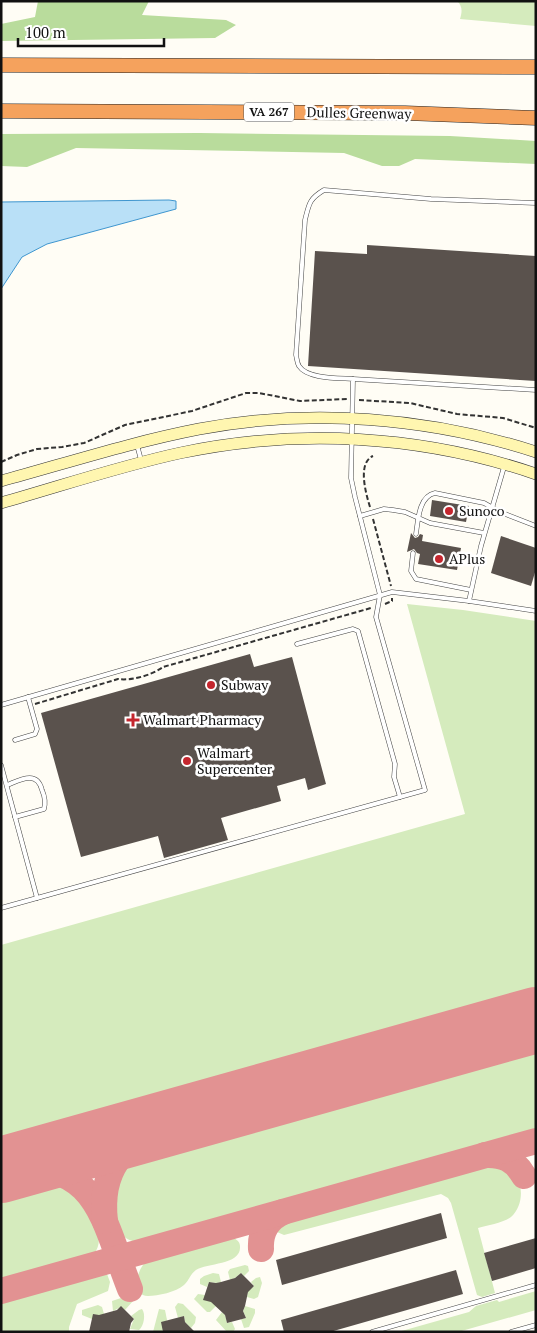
<svg xmlns="http://www.w3.org/2000/svg" width="537" height="1333" font-family="'PT Serif',serif">
	<style>
		.green { fill: #d5ebbd }
		.forest { fill: #b9dc9c }
		.water { fill: #b9e0f7; stroke: #3f96cf }
		.lines { fill: none; stroke-linecap: round; stroke-linejoin: round }
		.taxiway { stroke: #e29292; stroke-width: 26 }
		.runway { stroke: #e29292; stroke-width: 66 }
		.building { fill: #5a524d }
		.lane-casing { stroke: #444; stroke-width: 5 }
		.secondary-casing { stroke: #333; stroke-width: 12 }
		.highway-casing { stroke: #222; stroke-width: 15 }
		.path { stroke: #333; stroke-width: 2; stroke-dasharray: 5 2.5; stroke-linecap: butt }
		.lane { stroke: #fff; stroke-width: 4 }
		.secondary { stroke: #fff6b0; stroke-width: 11 }
		.highway { stroke: #f5a25d; stroke-width: 14 }
		.poi-dot { fill: #c4262e; stroke: #fff; stroke-width: 2 }
		.labels { text-anchor: middle; stroke-width: 5; stroke-linejoin: round; paint-order: stroke }
		.shield { fill: #fff; stroke: #585858; stroke-width: 1 }
		.shield-label { font-size: 12px; font-weight: bold; fill: #111 }
		.street-label { font-size: 14px; fill: #111; stroke: #fff }
		.poi-label { font-size: 14px; fill: #111; stroke: #fff; text-anchor: start }
	</style>
	<rect width="100%" height="100%" fill="#fffdf5"/>
	<g class="green">
		<path d="M457 1H536V26L460 19C462 13 463 6 457 1Z"/>
		<polygon points="407,604 463,610 536,621 536,996 1,1147 1,945 465,814"/>
		<path d="M536 1042V1133L150 1241C112 1248 108 1211 117 1183 120 1172 129 1163 136 1154Z"/>
		<path d="M490 1164C496 1165 503 1165 509 1169 524 1178 525 1205 511 1217 502 1223 488 1225 478 1228L495 1293 482 1297 477 1295 451 1203 448 1198 441 1194 284 1235 277 1232V1225L282 1221 474 1167Z"/>
		<path d="M35 1182C49 1184 62 1185 75 1194 90 1205 111 1243 90 1257 80 1262 68 1265 57 1268 38 1273 20 1278 1 1283V1191Z"/>
		<path d="M224 1238H234C238 1241 240 1242 240 1247 241 1265 207 1263 196 1270 190 1274 189 1281 184 1285 176 1292 158 1296 148 1296 128 1295 138 1261 154 1256 178 1250 201 1244 224 1238Z"/>
		<polygon points="245,1265 248,1266 249,1271 244,1276 241,1273 235,1278 230,1280 228,1272 230,1269"/>
		<polygon points="94,1273 107,1274 110,1282 108,1291 77,1304 69,1327 69,1332 1,1332 1,1299"/>
		<polygon points="213,1273 219,1274 221,1282 217,1283 209,1282 207,1287 200,1284 200,1279 204,1276"/>
		<polygon points="260,1277 262,1283 258,1297 254,1299 247,1297 248,1291 254,1286 251,1282 256,1278"/>
		<polygon points="536,1291 536,1310 458,1332 398,1332 469,1312 476,1306 497,1300 499,1302"/>
		<polygon points="198,1294 205,1295 216,1306 210,1312 207,1312 194,1299"/>
		<polygon points="127,1296 133,1301 125,1310 121,1307 113,1311 112,1301"/>
		<polygon points="178,1303 183,1304 196,1317 195,1323 191,1328 185,1322 184,1316 178,1318 175,1307"/>
		<polygon points="98,1305 102,1307 104,1314 92,1319 82,1315 82,1310"/>
		<polygon points="245,1306 255,1309 255,1313 249,1327 244,1328 241,1319 246,1318 243,1311"/>
		<path d="M142 1309C146 1314 144 1326 139 1330L130 1329 134 1319 131 1316 139 1310Z"/>
		<polygon points="159,1309 165,1310 167,1320 162,1332 153,1332"/>
		<polygon points="222,1312 225,1315 227,1323 232,1322 235,1329 233,1332 227,1332 216,1320"/>
	</g>
	<g class="forest">
		<polygon points="38,1 149,1 142,15 226,20 236,25 215,38 1,41 1,24 35,17"/>
		<polygon points="199,133 450,136 536,141 536,164 415,159 399,166 382,166 344,153 76,148 27,167 1,166 1,134"/>
	</g>
	<polygon class="water" points="169,200 176,201 176,209 47,244 22,257 1,289 1,202"/>
	<g class="lines">
		<g class="taxiway">
			<path d="M485 1155C503 1154 515 1160 524 1176"/>
			<path d="M1 1170C98 1156 102 1218 130 1289"/>
			<path d="M105 1221C99 1170 123 1143 167 1123"/>
			<path d="M261 1249C260 1232 267 1219 283 1212"/>
			<polyline points="1,1291 536,1141"/>
		</g>
		<polyline class="runway" points="1,1170 536,1020"/>
	</g>
	<g class="building">
		<polygon points="367,245 536,256 536,381 308,366 315,251 367,254"/>
		<polygon points="432,500 469,506 466,522 430,516"/>
		<polygon points="411,533 415,538 418,537 420,534 423,535 422,541 461,548 457,570 418,564 420,554 417,553 414,549 407,552"/>
		<polygon points="501,536 536,548 536,569 531,586 491,573"/>
		<polygon points="250,654 254,667 292,657 326,784 308,790 305,778 277,786 281,801 221,818 228,840 164,858 158,836 81,857 41,713"/>
		<polygon points="441,1213 447,1238 282,1285 276,1260"/>
		<polygon points="536,1238 536,1268 492,1281 484,1253"/>
		<polygon points="456,1270 463,1294 330,1332 284,1332 281,1320"/>
		<polygon points="241,1273 254,1286 248,1292 245,1306 243,1311 246,1318 227,1323 225,1315 211,1302 203,1300 209,1282 216,1283 221,1282 235,1278"/>
		<polygon points="121,1306 134,1319 131,1323 129,1332 89,1332 93,1314 99,1315 117,1310"/>
		<polygon points="184,1316 185,1322 195,1332 163,1332 161,1322"/>
	</g>
	<g class="lines">
		<g class="lane-casing">
			<g id="lane">
				<polyline points="353,379 536,390"/>
				<polyline points="137,445 141,460"/>
				<polyline points="360,516 384,509 393,510 405,512 430,523 484,533"/>
				<path d="M416 534C418 520 419 496 435 493L484 503 500 512 536 526"/>
				<polyline points="413,553 411,571 416,579 471,590"/>
				<polyline points="469,601 481,546 504,467"/>
				<polyline points="297,644 353,629 358,631 395,764 394,777 400,797"/>
				<polyline points="1,705 392,592 469,601 536,611"/>
				<polyline points="15,740 35,734 37,729 28,697"/>
				<path d="M1 765 37 898 425 790 376 617 380 595 355 497 351 478 353 379C339 378 307 379 299 366 297 363 297 359 296 355L305 220C309 204 309 199 324 190L431 199 536 203"/>
				<path d="M7 785C20 780 37 770 42 790 45 797 46 802 44 809L15 817"/>
				<polyline points="1,908 37,898"/>
				<polyline points="372,1332 536,1285"/>
				<polyline points="511,1332 536,1325"/>
			</g>
		</g>
		<g class="secondary-casing">
			<g id="secondary">
				<path d="M1 481C67 463 132 442 199 429 310 408 428 417 536 452"/>
				<path d="M1 503C61 486 120 466 180 453 298 428 422 435 536 474"/>
			</g>
		</g>
		<g class="highway-casing">
			<g id="highway">
				<polyline points="1,65 536,67"/>
				<polyline points="1,111 405,113 536,118"/>
			</g>
		</g>
		<g class="path">
			<polyline points="359,400 410,403 457,414 503,418 536,428"/>
			<polyline points="1,462 17,455 37,449 62,447 84,443 125,425 192,411 246,393 259,393 300,401 347,399"/>
			<path d="M370 507C366 494 357 463 373 456"/>
			<polyline points="373,519 391,586"/>
			<polyline points="385,604 392,601 392,598"/>
			<path d="M35 704 118 679C132 681 152 675 163 667L371 608"/>
		</g>
		<use href="#lane" class="lane"/>
		<use href="#secondary" class="secondary"/>
		<use href="#highway" class="highway"/>
	</g>
	<g class="poi-dot">
		<circle cx="449" cy="511" r="5"/>
		<circle cx="439" cy="559" r="5"/>
		<circle cx="211" cy="685" r="5"/>
		<path d="M130.5 712.5h5v5h5v5h-5v5h-5v-5h-5v-5h5z"/>
		<circle cx="187" cy="761" r="5"/>
	</g>
	<g class="labels">
		<rect class="shield" x="244" y="102.5" width="50" height="19" rx="4"/>
		<g class="shield-label">
			<text x="269" y="116">VA 267</text>
		</g>
		<g class="street-label">
			<text transform="translate(359 113) rotate(1)" y="5">Dulles Greenway</text>
		</g>
		<g class="poi-label">
			<text x="459" y="516">Sunoco</text>
			<text x="449" y="564">APlus</text>
			<text x="221" y="690">Subway</text>
			<text x="143" y="725">Walmart Pharmacy</text>
			<text x="197" y="758">Walmart<tspan x="197" dy="16">Supercenter</tspan></text>
		</g>
	</g>
	<rect width="537" height="1333" fill="none" stroke="#111111" stroke-width="5"/>
	<path d="M18 38v8h146v-8" fill="none" stroke="#111111" stroke-width="2.5"/>
	<text x="25" y="38" font-size="15" fill="#111111" stroke="#ffffff" stroke-width="4" paint-order="stroke">100 m</text>
</svg>
